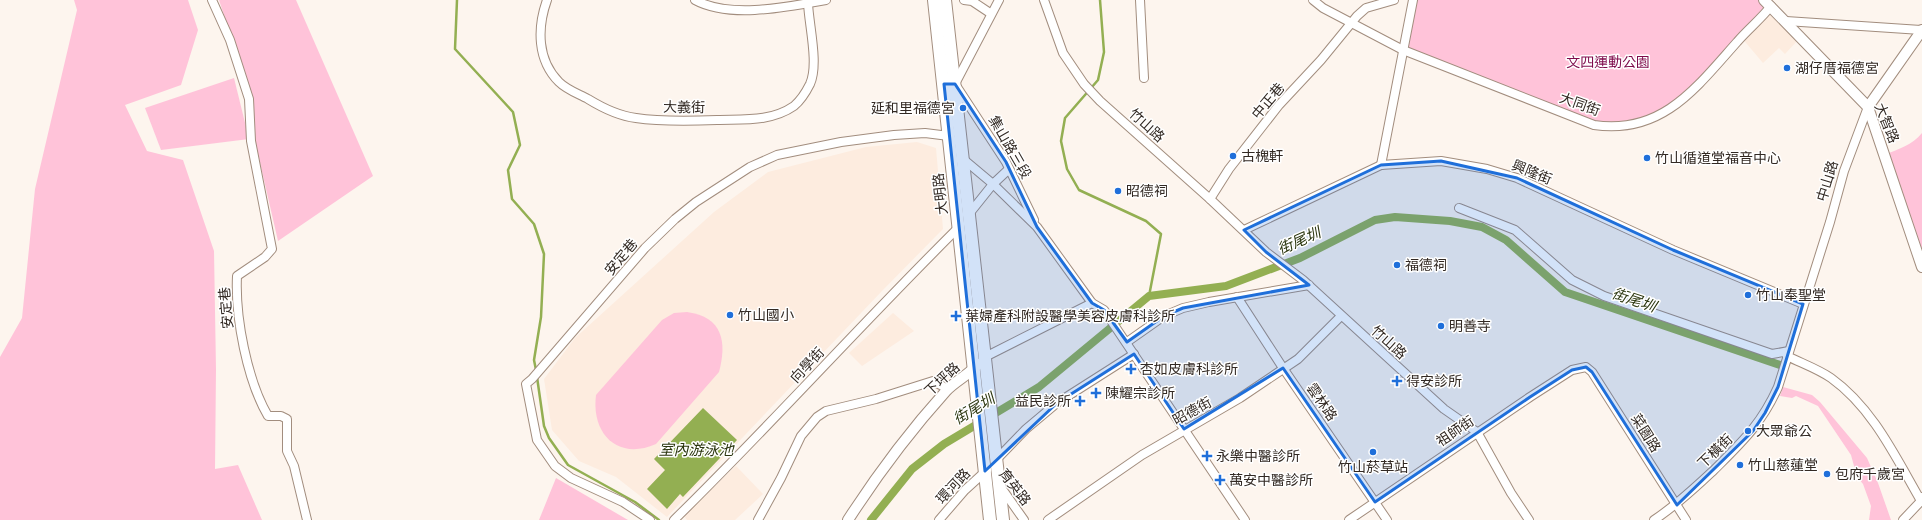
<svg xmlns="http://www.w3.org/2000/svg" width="1922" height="520" font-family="Rubik,'Noto Sans TC',sans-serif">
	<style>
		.built { fill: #fdecdf }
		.green { fill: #ffc3d9 }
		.water { fill: #93af52 }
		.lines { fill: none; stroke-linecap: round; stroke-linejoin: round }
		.stream { stroke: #93af52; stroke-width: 2.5 }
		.canal { stroke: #93af52; stroke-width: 8 }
		.minor-casing { stroke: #a28d7e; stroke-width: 10 }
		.tertiary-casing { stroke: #a28d7e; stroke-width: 12 }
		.primary-casing { stroke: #a28d7e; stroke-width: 14 }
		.minor { stroke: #fff; stroke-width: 8 }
		.tertiary { stroke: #fff; stroke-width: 10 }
		.primary { stroke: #fff; stroke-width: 12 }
		.marked { fill: #1f6fda; fill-opacity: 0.2; stroke: #1f6fda; stroke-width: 3; stroke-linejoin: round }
		.poi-dot { fill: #1f6fda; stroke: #fff; stroke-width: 1.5 }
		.labels { text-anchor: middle; stroke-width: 3; stroke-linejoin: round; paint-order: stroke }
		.park-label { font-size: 14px; fill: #7e0a4b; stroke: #fff }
		.poi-label { font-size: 14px; fill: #322923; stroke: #fff; text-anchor: start }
		.street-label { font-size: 14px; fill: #322923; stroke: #fff }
		.water-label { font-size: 15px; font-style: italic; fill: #2b360f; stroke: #fff }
	</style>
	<rect width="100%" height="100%" fill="#fdf5ee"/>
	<g class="built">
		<polygon points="1769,9 1799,39 1785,54 1779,48 1763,63 1741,37"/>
		<polygon points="917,142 936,148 943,229 881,292 667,517 616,477 579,461 552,430 544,379 575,338 714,212 768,172 866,147"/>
		<polygon points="893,313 914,331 862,366 849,353"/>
		<polygon points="736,466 763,494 735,520 687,520 684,516"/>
	</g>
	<g class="green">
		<polygon points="74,0 188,0 198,30 181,85 125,105 147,151 183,160 214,251 216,369 215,469 238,465 262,520 0,520 0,357 22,318 35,189 77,10"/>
		<polygon points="219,0 296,0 373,176 278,241 255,141 251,96"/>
		<polygon points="1413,0 1765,0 1771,6 1674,106 1631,126 1594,125 1406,48"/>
		<polygon points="234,78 249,139 161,150 145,108"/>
		<path d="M1922 133V267L1884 155C1899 149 1912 145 1922 133Z"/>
		<path d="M687 312C723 317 727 342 719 372L656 444C618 461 591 434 596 395L662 320 674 313Z"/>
		<polygon points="1783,387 1812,395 1820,402 1867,458 1878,483 1891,520 1869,520 1871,506 1863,484 1857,477 1851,455 1818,406 1796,396 1792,398 1780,396"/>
		<polygon points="556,478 628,520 539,520"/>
	</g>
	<polygon class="water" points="703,408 737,440 683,497 680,494 667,509 647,489 665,470 654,459"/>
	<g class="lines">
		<g class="stream">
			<polyline points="457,0 455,49 513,112 520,145 508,170 512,199 534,224 544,254 541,317 534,360 536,370"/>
			<polyline points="1100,0 1104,52 1098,80 1065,118 1061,141 1067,169 1079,190 1146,221 1161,234 1149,296"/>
			<polyline points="537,377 544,426 549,438 568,465 635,502 659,520"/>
		</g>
		<polyline class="canal" points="871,520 912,469 944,444 1039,387 1149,296 1226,286 1300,258 1375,220 1395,217 1450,221 1482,227 1506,240 1565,292 1783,366"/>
		<g class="minor-casing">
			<g id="minor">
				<path d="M212 0 230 40 249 99 251 141 272 249 265 257 237 276C235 317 247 380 268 416H281L287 419V451L294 466 307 520"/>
				<path d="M547 0C537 28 537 60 559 82 567 90 579 94 588 99 601 107 620 116 636 118 662 122 691 121 717 120 743 119 771 122 794 106 800 101 806 92 810 84 819 64 809 26 808 3"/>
				<path d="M695 0C730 19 787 7 826 0"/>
				<polyline points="964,0 972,1 990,13"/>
				<polyline points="999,0 955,84 1006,162 1034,220"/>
				<polyline points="1044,0 1063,53 1084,84 1100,101 1210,199 1266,252 1303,280 1444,409 1477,432 1511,493 1529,520"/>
				<polyline points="1140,0 1144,78"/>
				<path d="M1313 0 1323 8 1403 50 1594 125C1662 135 1696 88 1737 42 1748 29 1761 19 1771 6"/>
				<polyline points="1786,21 1921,30"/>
				<polyline points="962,158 993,184 1037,227 1092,303 1104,310 1245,520"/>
				<polyline points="1381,165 1413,0"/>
				<polyline points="1210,199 1229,169 1279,105 1321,60 1357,16 1366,8 1394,0"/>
				<polyline points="1459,208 1515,230 1572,280 1604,296 1772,354 1789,351"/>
				<polyline points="969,214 993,184 1009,169"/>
				<polyline points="1244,230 1381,165 1441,161 1487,169 1517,178 1673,250 1803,304"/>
				<polyline points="1237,297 1283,368 1387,520"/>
				<polyline points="1127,342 1164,316 1183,308 1209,302 1309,285"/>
				<path d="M1787 356C1801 363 1818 369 1831 378 1873 408 1896 458 1921 501"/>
				<polyline points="985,357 1092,303"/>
				<polyline points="995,461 1026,429 1057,403 1134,354"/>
				<polyline points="1000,486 1024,520"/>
				<polyline points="650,520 623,502 571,478 555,466 537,440 526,384 532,379 645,248 675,219 696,202 750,167 777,155 841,142 894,135 925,133 949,136 951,139"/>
				<path d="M674 520C771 425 862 323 959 227"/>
				<polyline points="758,520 781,478 801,436 817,417 826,411 876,399 933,381 948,389"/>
				<polyline points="939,520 965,490 987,470"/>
				<polyline points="1048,520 1142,455 1240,398 1298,359 1341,316"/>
				<polyline points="1349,520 1530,397 1572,370 1586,367 1592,372 1686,520"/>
				<path d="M1654 520C1677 505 1693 489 1713 471 1741 443 1761 425 1778 387L1830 222 1844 171 1868 107"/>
				<polyline points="1903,520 1921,501 1922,497"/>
			</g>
		</g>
		<g class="tertiary-casing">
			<g id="tertiary">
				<polyline points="1764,0 1868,107 1922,267"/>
				<polyline points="1868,107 1922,30"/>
				<path d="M848 520C877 475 910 431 946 391 955 381 969 375 978 364"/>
			</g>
		</g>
		<g class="primary-casing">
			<g id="primary">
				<polyline points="934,0 990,520"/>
				<polyline points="945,0 1003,520"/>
			</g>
		</g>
		<use href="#minor" class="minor"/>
		<use href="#tertiary" class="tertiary"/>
		<use href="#primary" class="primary"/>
	</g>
	<path class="marked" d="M944 84H955L1006 162 1037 227 1092 303 1104 310 1127 342 1164 316 1183 308 1309 285 1266 252 1244 230 1381 165 1441 161 1517 178 1673 250 1803 304 1778 387 1765 413 1753 431 1677 505 1592 372 1586 367 1572 370 1530 397 1375 502 1283 368 1184 429 1134 354 1057 403 985 471Z"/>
	<g class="poi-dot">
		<circle cx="1787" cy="68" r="4"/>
		<circle cx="963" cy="108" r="4"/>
		<circle cx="1233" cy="156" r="4"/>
		<circle cx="1647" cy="158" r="4"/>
		<circle cx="1118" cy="191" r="4"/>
		<circle cx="1397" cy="265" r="4"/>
		<circle cx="1748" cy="295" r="4"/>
		<circle cx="730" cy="315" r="4"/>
		<path d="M954 310h4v4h4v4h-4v4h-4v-4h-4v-4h4z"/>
		<circle cx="1441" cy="326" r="4"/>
		<path d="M1129 363h4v4h4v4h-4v4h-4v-4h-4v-4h4z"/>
		<path d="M1395 375h4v4h4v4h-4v4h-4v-4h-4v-4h4z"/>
		<path d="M1094 387h4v4h4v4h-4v4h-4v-4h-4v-4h4z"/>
		<path d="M1078 395h4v4h4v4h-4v4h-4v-4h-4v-4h4z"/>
		<circle cx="1748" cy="431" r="4"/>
		<circle cx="1373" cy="452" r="4"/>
		<path d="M1205 450h4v4h4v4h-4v4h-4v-4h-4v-4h4z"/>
		<circle cx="1740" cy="465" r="4"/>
		<circle cx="1827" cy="474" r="4"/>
		<path d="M1218 474h4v4h4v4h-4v4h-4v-4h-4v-4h4z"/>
	</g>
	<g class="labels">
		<g class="park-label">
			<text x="1608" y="67">文四運動公園</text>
		</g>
		<g class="poi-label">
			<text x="1795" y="73">湖仔厝福德宮</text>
			<text x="955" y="113" text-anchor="end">延和里福德宮</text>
			<text x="1241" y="161">古槐軒</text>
			<text x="1655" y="163">竹山循道堂福音中心</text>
			<text x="1126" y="196">昭德祠</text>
			<text x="1405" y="270">福德祠</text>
			<text x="1756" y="300">竹山奉聖堂</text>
			<text x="738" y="320">竹山國小</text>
			<text x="965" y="321">葉婦產科附設醫學美容皮膚科診所</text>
			<text x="1449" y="331">明善寺</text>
			<text x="1140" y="374">杏如皮膚科診所</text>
			<text x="1406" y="386">得安診所</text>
			<text x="1105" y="398">陳耀宗診所</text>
			<text x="1071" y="406" text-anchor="end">益民診所</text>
			<text x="1756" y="436">大眾爺公</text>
			<text x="1216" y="461">永樂中醫診所</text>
			<text x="1748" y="470">竹山慈蓮堂</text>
			<text x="1373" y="472" text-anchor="middle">竹山菸草站</text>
			<text x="1835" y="479">包府千歲宮</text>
			<text x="1229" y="485">萬安中醫診所</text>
		</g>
		<g class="street-label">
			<text transform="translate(1268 101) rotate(-50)" y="5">中正巷</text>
			<text transform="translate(1580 104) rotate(20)" y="5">大同街</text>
			<text transform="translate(684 107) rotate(1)" y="5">大義街</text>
			<text transform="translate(1887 123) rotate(68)" y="5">大智路</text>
			<text transform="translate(1147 125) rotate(42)" y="5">竹山路</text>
			<text transform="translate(1010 147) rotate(60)" y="5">集山路三段</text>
			<text transform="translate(1532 172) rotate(22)" y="5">興隆街</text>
			<text transform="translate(1827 181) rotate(-73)" y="5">中山路</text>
			<text transform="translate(940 194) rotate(-96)" y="5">大明路</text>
			<text transform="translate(621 257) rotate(-50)" y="5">安定巷</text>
			<text transform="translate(226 308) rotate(-95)" y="5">安定巷</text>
			<text transform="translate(1389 342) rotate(42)" y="5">竹山路</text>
			<text transform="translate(807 365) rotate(-47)" y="5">向學街</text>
			<text transform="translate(942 379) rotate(-43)" y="5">下坪路</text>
			<text transform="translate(1322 402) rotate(56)" y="5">雲林路</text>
			<text transform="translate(1192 411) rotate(-29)" y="5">昭德街</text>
			<text transform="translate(1455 431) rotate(-34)" y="5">祖師街</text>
			<text transform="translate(1646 433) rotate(58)" y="5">菜園路</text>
			<text transform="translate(1715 451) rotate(-44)" y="5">下橫街</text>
			<text transform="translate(953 486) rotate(-47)" y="5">環河路</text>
			<text transform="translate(1015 487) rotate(52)" y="5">育英路</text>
		</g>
		<g class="water-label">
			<text transform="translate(1299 241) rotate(-24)" y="5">街尾圳</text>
			<text transform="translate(1634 300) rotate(19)" y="5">街尾圳</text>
			<text transform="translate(974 409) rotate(-31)" y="5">街尾圳</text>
			<text x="696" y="455">室內游泳池</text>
		</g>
	</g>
</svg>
